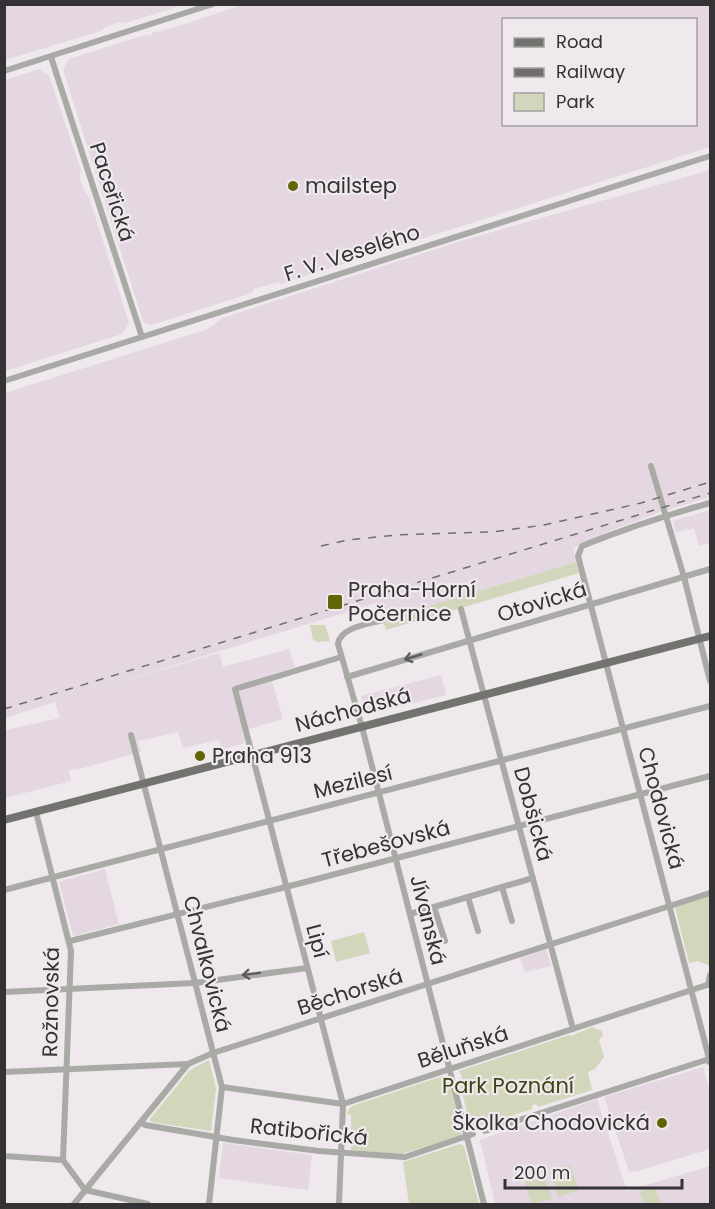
<svg xmlns="http://www.w3.org/2000/svg" width="715" height="1209" font-family="Poppins,sans-serif">
	<style>
		.built { fill: #e4d7e1; fill-rule: evenodd }
		.green { fill: #d2d6bb }
		.lines { fill: none; stroke-linecap: round; stroke-linejoin: round }
		.minor { stroke: #a9a9a6; stroke-width: 6 }
		.major { stroke: #72736e; stroke-width: 8 }
		.rail { stroke: #706d70; stroke-width: 1.5; stroke-dasharray: 8 8; stroke-linecap: butt }
		.oneway { stroke: #5d5c5c }
		.poi-dot { fill: #606605; stroke: #efe8ed; stroke-width: 2 }
		.labels { text-anchor: middle; stroke-width: 4.5; stroke-linejoin: round; paint-order: stroke }
		.poi-label { font-size: 21px; fill: #343234; stroke: #efe8ed; text-anchor: start }
		.street-label { font-size: 21px; fill: #343234; stroke: #efe8ed }
		.park-label { font-size: 21px; fill: #404413; stroke: #efe8ed }
	</style>
	<rect width="100%" height="100%" fill="#efe8ed"/>
	<g class="built">
		<polygon points="5,5 183,5 125,23 120,22 105,27 101,31 5,60"/>
		<path d="M242 5H710V147L280 284 279 282 254 289 252 293 151 325 146 324 143 321 63 70 69 59 148 34V36L152 35V33L179 26ZM504 20H696V124H504Z"/>
		<polygon points="39,69 49,76 81,170 79,176 85,193 89,197 129,323 122,334 5,371 5,80"/>
		<polygon points="710,170 710,497 660,512 605,533 605,536 585,542 573,548 576,562 384,620 376,603 100,688 219,653 223,667 289,649 295,667 270,675 283,719 242,731 245,743 221,750 219,740 183,748 178,732 138,741 141,752 79,769 69,770 71,781 5,798 5,730 60,718 55,702 5,718 5,393 208,329 222,318 464,240"/>
		<polygon points="710,510 710,543 699,546 694,528 676,532 673,521"/>
		<polygon points="441,675 446,695 373,713 367,712 361,696"/>
		<polygon points="105,869 119,924 73,936 59,882"/>
		<polygon points="546,949 551,966 525,972 520,958"/>
		<polygon points="703,1067 710,1093 710,1149 635,1172 629,1171 604,1097"/>
		<polygon points="597,1099 627,1191 710,1166 710,1204 495,1204 480,1140"/>
		<polygon points="223,1143 312,1155 308,1190 219,1178"/>
	</g>
	<g class="green">
		<polygon points="576,562 579,573 386,630 383,620"/>
		<polygon points="310,625 325,625 330,641 318,642 313,640"/>
		<polygon points="710,895 710,966 698,961 689,963 675,907"/>
		<polygon points="364,932 370,953 336,962 331,941"/>
		<polygon points="592,1027 602,1031 603,1035 599,1040 604,1057 595,1069 588,1072 592,1090 538,1107 536,1104 532,1105 532,1109 471,1129 459,1080 462,1077 459,1071 569,1035 571,1036"/>
		<polygon points="209,1060 216,1088 211,1131 151,1122 150,1119 190,1070"/>
		<polygon points="443,1076 449,1078 462,1129 461,1136 401,1154 351,1150 351,1115 347,1114 347,1112 352,1106"/>
		<polygon points="460,1144 464,1146 479,1204 409,1204 403,1162"/>
		<polygon points="570,1165 579,1190 558,1197 550,1171"/>
		<polygon points="543,1174 552,1199 532,1204 524,1180"/>
		<polygon points="655,1187 661,1204 644,1204 640,1192"/>
	</g>
	<g class="lines">
		<g class="minor">
			<polyline points="51,57 142,337"/>
			<polyline points="4,71 213,4"/>
			<polyline points="4,381 710,156"/>
			<polyline points="651,466 684,577 710,681"/>
			<path d="M710 503C667 515 624 529 582 546L578 556 710 1062"/>
			<polyline points="461,609 573,1029"/>
			<path d="M383 620C369 624 340 627 338 644L362 727 484 1204"/>
			<polyline points="347,677 710,569"/>
			<polyline points="131,735 222,1087 209,1204"/>
			<polyline points="36,812 71,951 63,1160 85,1190 148,1204"/>
			<polyline points="502,887 512,921"/>
			<polyline points="4,890 710,706"/>
			<polyline points="468,897 478,931"/>
			<polyline points="434,907 445,941"/>
			<polyline points="410,914 533,878"/>
			<polyline points="70,941 286,887 710,776"/>
			<polyline points="708,985 710,975"/>
			<polyline points="4,992 195,983 307,968"/>
			<polyline points="4,1072 188,1064"/>
			<polyline points="222,1087 343,1104 710,984"/>
			<polyline points="141,1122 145,1125 233,1140 319,1151 405,1157 473,1134"/>
			<polyline points="485,1131 706,1060 710,1062"/>
			<polyline points="4,1156 63,1160"/>
			<polyline points="74,1204 188,1064 213,1053 710,893"/>
			<polyline points="339,1204 343,1104 235,689 341,657"/>
		</g>
		<polyline class="major" points="4,820 710,636"/>
		<g class="rail">
			<polyline points="321,546 348,540 396,535 492,532 544,525 641,503 710,482"/>
			<polyline points="4,709 710,493"/>
		</g>
	</g>
	<defs><path id="oneway-shaft" d="M-6 0H5M1.5-3L5.5 0L1.5 3" fill="none" stroke-width="1.6" stroke-linecap="round" stroke-linejoin="round" transform="scale(1.5)"/></defs>
	<g class="oneway">
		<use href="#oneway-shaft" transform="translate(413 657) rotate(163)"/>
		<use href="#oneway-shaft" transform="translate(251 974) rotate(173)"/>
	</g>
	<g class="poi-dot">
		<circle cx="293" cy="186" r="6"/>
		<rect x="327" y="594" width="16" height="16" rx="3"/>
		<circle cx="200" cy="756" r="6"/>
		<circle cx="662" cy="1123" r="6"/>
	</g>
	<g class="labels">
		<g class="poi-label">
			<text x="305" y="193">mailstep</text>
			<text x="348" y="597">Praha-Horní<tspan x="348" dy="24">Počernice</tspan></text>
			<text x="212" y="763">Praha 913</text>
			<text x="650" y="1130" text-anchor="end">Školka Chodovická</text>
		</g>
		<g class="street-label">
			<text transform="translate(112 192) rotate(72)" y="7">Paceřická</text>
			<text transform="translate(352 253) rotate(-18)" y="7">F. V. Veselého</text>
			<text transform="translate(542 602) rotate(-17)" y="7">Otovická</text>
			<text transform="translate(353 710) rotate(-15)" y="7">Náchodská</text>
			<text transform="translate(353 782) rotate(-14)" y="7">Mezilesí</text>
			<text transform="translate(661 808) rotate(75)" y="7">Chodovická</text>
			<text transform="translate(533 814) rotate(75)" y="7">Dobšická</text>
			<text transform="translate(386 844) rotate(-15)" y="7">Třebešovská</text>
			<text transform="translate(428 920) rotate(76)" y="7">Jívanská</text>
			<text transform="translate(317 941) rotate(75)" y="7">Lipí</text>
			<text transform="translate(207 964) rotate(76)" y="7">Chvalkovická</text>
			<text transform="translate(350 992) rotate(-18)" y="7">Běchorská</text>
			<text transform="translate(51 1002) rotate(-89)" y="7">Rožnovská</text>
			<text transform="translate(463 1047) rotate(-18)" y="7">Běluňská</text>
			<text transform="translate(309 1132) rotate(6)" y="7">Ratibořická</text>
		</g>
		<g class="park-label">
			<text x="508" y="1093">Park Poznání</text>
		</g>
	</g>
	<rect width="715" height="1209" fill="none" stroke="#343234" stroke-width="12"/>
	<rect x="502" y="18" width="195" height="108" fill="#efe8ed" stroke="#a49fa3" stroke-width="1.5"/>
	<rect x="514" y="38" width="30" height="9" fill="#72736e" stroke="#a49fa3" stroke-width="1.5"/>
	<text x="556" y="48" font-size="18" fill="#343234">Road</text>
	<rect x="514" y="68" width="30" height="9" fill="#706d70" stroke="#a49fa3" stroke-width="1.5"/>
	<text x="556" y="78" font-size="18" fill="#343234">Railway</text>
	<rect x="514" y="93" width="30" height="18" fill="#d2d6bb" stroke="#a49fa3" stroke-width="1.5"/>
	<text x="556" y="108" font-size="18" fill="#343234">Park</text>
	<path d="M505 1179v9h177v-9" fill="none" stroke="#343234" stroke-width="3"/>
	<text x="514" y="1179" font-size="18" fill="#343234" stroke="#efe8ed" stroke-width="4.5" paint-order="stroke">200 m</text>
</svg>
